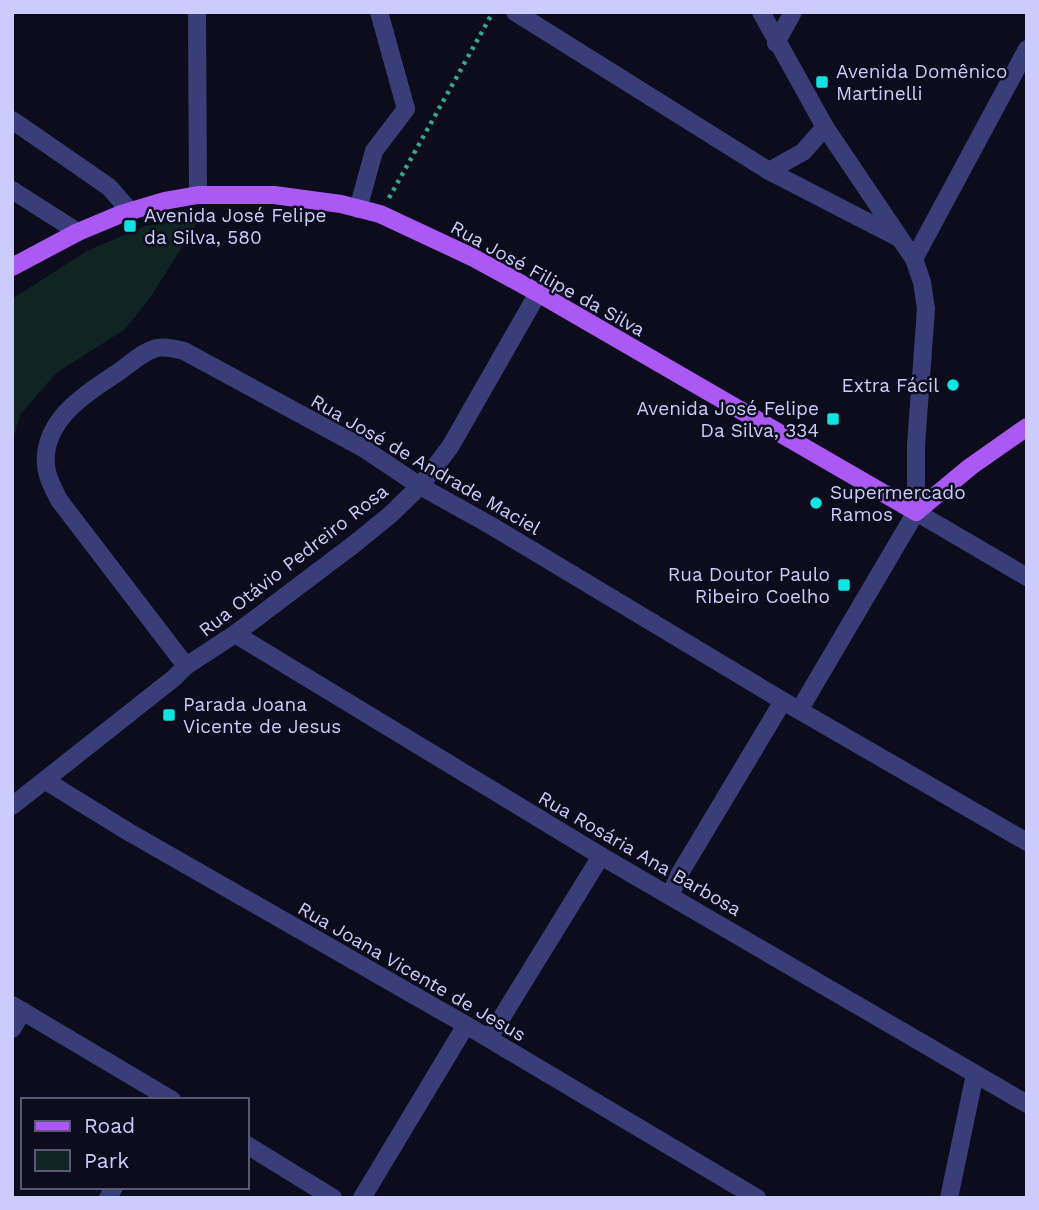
<svg xmlns="http://www.w3.org/2000/svg" width="1039" height="1210" font-family="'Work Sans',sans-serif">
	<style>
		.green { fill: #102522 }
		.lines { fill: none; stroke-linecap: round; stroke-linejoin: round }
		.path { stroke: #34a693; stroke-width: 4.5; stroke-dasharray: 3.5 5; stroke-linecap: butt }
		.minor { stroke: #3a3e78; stroke-width: 18 }
		.major { stroke: #aa59f4; stroke-width: 18 }
		.poi-dot { fill: #0fe3e3; stroke: #0d0c1c; stroke-width: 2.5 }
		.labels { text-anchor: middle; stroke-width: 5; stroke-linejoin: round; paint-order: stroke }
		.poi-label { font-size: 19px; fill: #cbcbfc; stroke: #0d0c1c; text-anchor: start }
		.street-label { font-size: 19px; fill: #cbcbfc; stroke: #0d0c1c }
	</style>
	<rect width="100%" height="100%" fill="#0d0c1c"/>
	<polygon class="green" points="200,218 150,298 124,330 56,373 20,415 12,444 12,299 87,251 145,226"/>
	<g class="lines">
		<polyline class="path" points="389,198 493,12"/>
		<g class="minor">
			<polyline points="197,12 198,195"/>
			<polyline points="515,12 769,171 899,238"/>
			<polyline points="761,12 825,127 914,259 922,282 926,309 916,445 916,512 800,709"/>
			<polyline points="776,43 793,12"/>
			<polyline points="12,120 109,187 130,211"/>
			<polyline points="769,171 803,152 825,127"/>
			<polyline points="12,190 78,232"/>
			<polyline points="358,209 374,151 406,109 379,12"/>
			<polyline points="914,259 1027,49"/>
			<polyline points="916,512 1027,577"/>
			<polyline points="235,634 601,856 1027,1104"/>
			<path d="M186 666 59 500C51 484 44 472 46 454 50 414 90 391 120 371 131 363 144 351 157 348 167 346 175 349 184 351L363 448 420 486 490 525 783 701 1027 842"/>
			<polyline points="46,781 127,831 466,1025 757,1198"/>
			<polyline points="12,806 174,678 186,666 235,634 353,545 390,515 420,486 450,447 538,293"/>
			<polyline points="670,896 680,873 783,701"/>
			<polyline points="12,1005 172,1100"/>
			<polyline points="12,1029 23,1011"/>
			<polyline points="489,1038 601,856"/>
			<polyline points="247,1145 333,1198"/>
			<polyline points="108,1198 114,1187"/>
			<polyline points="362,1198 466,1025"/>
			<polyline points="949,1198 975,1074"/>
		</g>
		<polyline class="major" points="12,267 78,232 121,214 164,201 198,195 274,195 341,204 380,214 474,258 538,293 916,512 970,467 1027,427"/>
	</g>
	<g class="poi-dot">
		<rect x="815" y="75" width="14" height="14" rx="3.5"/>
		<rect x="123" y="219" width="14" height="14" rx="3.5"/>
		<circle cx="953" cy="385" r="7"/>
		<rect x="826" y="412" width="14" height="14" rx="3.5"/>
		<circle cx="816" cy="503" r="7"/>
		<rect x="837" y="578" width="14" height="14" rx="3.5"/>
		<rect x="162" y="708" width="14" height="14" rx="3.5"/>
	</g>
	<g class="labels">
		<g class="poi-label">
			<text x="836" y="78">Avenida Domênico<tspan x="836" dy="22">Martinelli</tspan></text>
			<text x="144" y="222">Avenida José Felipe<tspan x="144" dy="22">da Silva, 580</tspan></text>
			<text x="939" y="392" text-anchor="end">Extra Fácil</text>
			<text x="819" y="415" text-anchor="end">Avenida José Felipe<tspan x="819" dy="22">Da Silva, 334</tspan></text>
			<text x="830" y="499">Supermercado<tspan x="830" dy="22">Ramos</tspan></text>
			<text x="830" y="581" text-anchor="end">Rua Doutor Paulo<tspan x="830" dy="22">Ribeiro Coelho</tspan></text>
			<text x="183" y="711">Parada Joana<tspan x="183" dy="22">Vicente de Jesus</tspan></text>
		</g>
		<g class="street-label">
			<text transform="translate(548 278) rotate(29)" y="7">Rua José Filipe da Silva</text>
			<text transform="translate(426 464) rotate(30)" y="7">Rua José de Andrade Maciel</text>
			<text transform="translate(293 560) rotate(-38)" y="7">Rua Otávio Pedreiro Rosa</text>
			<text transform="translate(640 853) rotate(30)" y="7">Rua Rosária Ana Barbosa</text>
			<text transform="translate(412 971) rotate(30)" y="7">Rua Joana Vicente de Jesus</text>
		</g>
	</g>
	<rect width="1039" height="1210" fill="none" stroke="#cbcbfc" stroke-width="28"/>
	<rect x="21" y="1098" width="228" height="91" fill="#0d0c1c" stroke="#595876" stroke-width="2"/>
	<rect x="35" y="1121" width="35" height="10" fill="#aa59f4" stroke="#595876" stroke-width="2"/>
	<text x="84" y="1133" font-size="21" fill="#cbcbfc">Road</text>
	<rect x="35" y="1150" width="35" height="21" fill="#102522" stroke="#595876" stroke-width="2"/>
	<text x="84" y="1168" font-size="21" fill="#cbcbfc">Park</text>
</svg>
